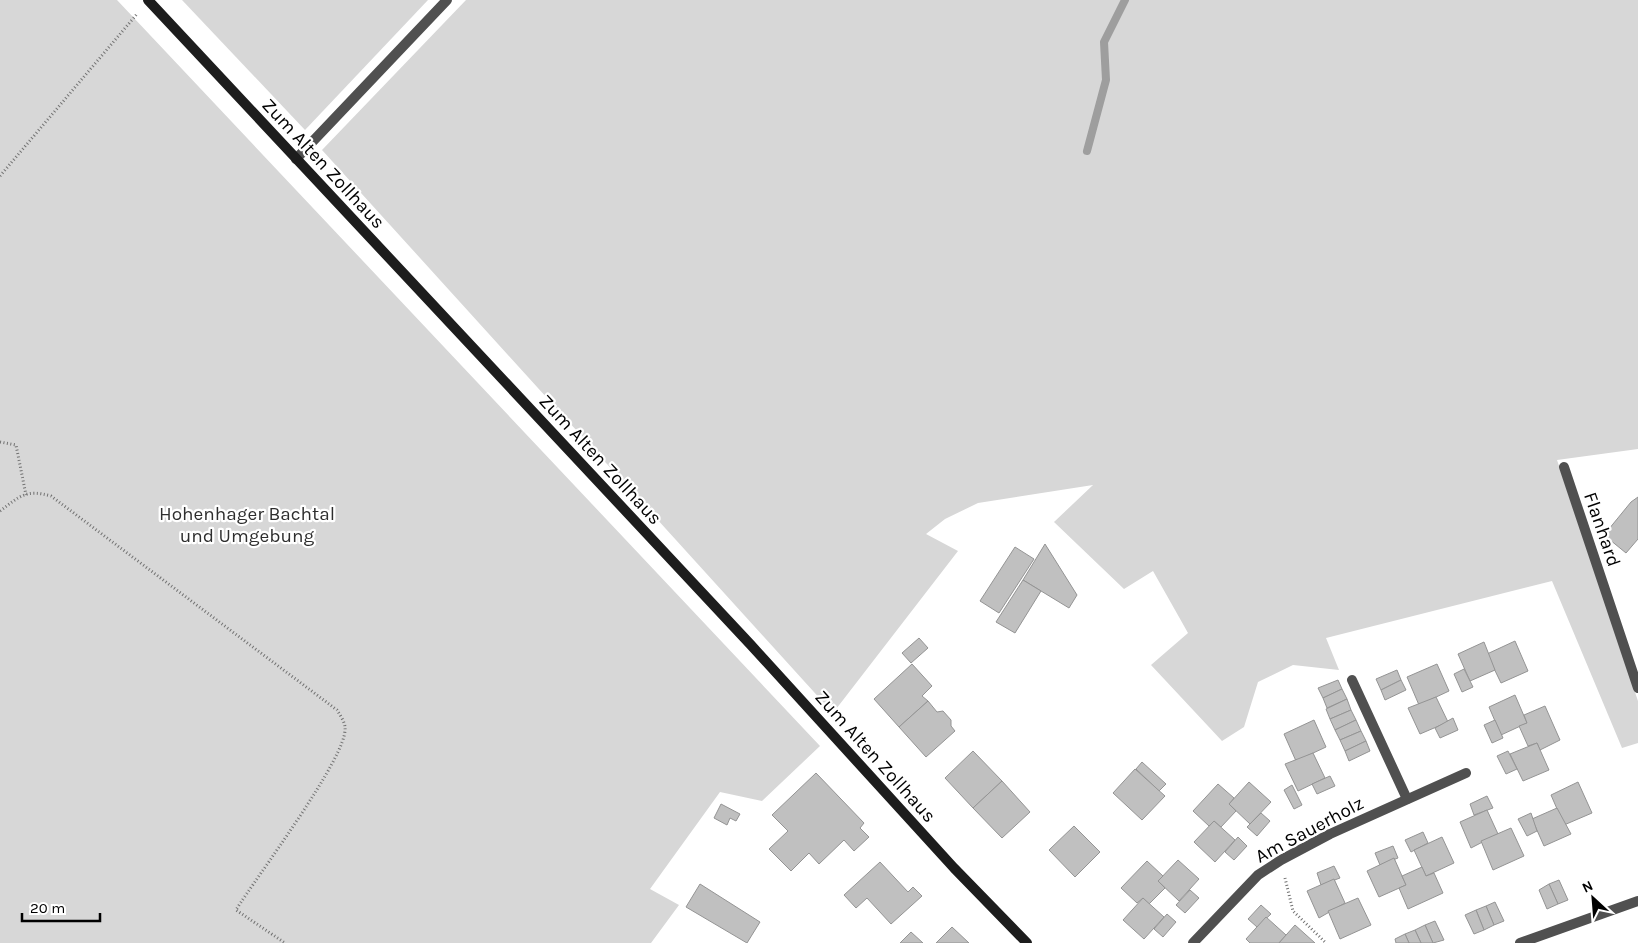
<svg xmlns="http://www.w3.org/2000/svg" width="1638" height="943" font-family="Karla,sans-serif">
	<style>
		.green { fill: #d7d7d7 }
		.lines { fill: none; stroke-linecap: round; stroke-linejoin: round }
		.stream { stroke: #9e9e9e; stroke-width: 8 }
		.building { fill: #c0c0c0; stroke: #949494 }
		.path { stroke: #727272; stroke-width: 3; stroke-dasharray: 1 2.5; stroke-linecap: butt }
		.service { stroke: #505050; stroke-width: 10 }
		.minor { stroke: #505050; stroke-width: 10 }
		.secondary { stroke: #1d1d1d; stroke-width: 10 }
		.labels { text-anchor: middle; stroke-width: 4.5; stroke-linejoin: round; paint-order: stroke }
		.street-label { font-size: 19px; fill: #000; stroke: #fff }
		.park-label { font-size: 19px; fill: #2e2e2e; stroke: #fff }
	</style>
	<rect width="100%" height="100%" fill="#fff"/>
	<g class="green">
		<polygon points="0,0 117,0 820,746 762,801 720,792 650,889 679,905 651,943 0,943"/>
		<polygon points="182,0 428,0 305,130"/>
		<polygon points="466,0 1638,0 1638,449 1557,460 1638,701 1638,743 1622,748 1552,581 1326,638 1339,670 1293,665 1258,682 1244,727 1222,741 1151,665 1188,633 1153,571 1124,589 1054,522 1093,485 978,503 945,519 926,534 958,551 833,713 322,150"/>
	</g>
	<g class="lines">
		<polyline class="stream" points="1087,151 1106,80 1104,42 1125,0"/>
	</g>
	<g class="building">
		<polygon points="1638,497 1638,539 1626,553 1604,535 1631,502"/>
		<polygon points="1045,544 1077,595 1069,608 1023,580"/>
		<polygon points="1015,547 1034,559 999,613 980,601"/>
		<polygon points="1023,580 1041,591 1015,633 996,622"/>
		<polygon points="919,638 928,648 911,663 902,653"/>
		<polygon points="1515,641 1528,671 1501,683 1487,654"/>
		<polygon points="1484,642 1495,670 1470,681 1458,654"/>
		<polygon points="912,664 932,686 922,696 928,701 899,727 874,699"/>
		<polygon points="1437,664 1449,691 1419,705 1407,677"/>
		<polygon points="1464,669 1473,687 1462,692 1454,674"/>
		<polygon points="1397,670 1401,680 1381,690 1376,679"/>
		<polygon points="1338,680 1342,689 1323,698 1318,688"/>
		<polygon points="1401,680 1406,690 1385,700 1381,690"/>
		<polygon points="1342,689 1347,699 1327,708 1323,698"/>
		<polygon points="1515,695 1527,723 1501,735 1489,707"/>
		<polygon points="1436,697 1448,722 1420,734 1408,708"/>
		<polygon points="1347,699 1351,710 1330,719 1326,709"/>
		<polygon points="928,701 937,712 943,711 951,720 951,726 955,731 926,757 899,727"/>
		<polygon points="1545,706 1560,740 1540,750 1537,743 1528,746 1519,726 1527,723 1524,715"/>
		<polygon points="1351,710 1356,720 1335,730 1330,719"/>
		<polygon points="1453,718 1458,730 1440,738 1435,728"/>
		<polygon points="1314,720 1326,747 1296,761 1284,734"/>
		<polygon points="1356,720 1361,731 1340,740 1335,730"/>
		<polygon points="1495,720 1503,738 1492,743 1484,725"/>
		<polygon points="1361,731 1366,741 1345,751 1340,740"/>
		<polygon points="1366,741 1370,751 1349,761 1345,751"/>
		<polygon points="1537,743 1549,770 1523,781 1510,754"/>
		<polygon points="973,751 1002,781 973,808 945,778"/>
		<polygon points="1508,751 1517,769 1506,774 1497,756"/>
		<polygon points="1313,753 1325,778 1298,791 1285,764"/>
		<polygon points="1142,762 1166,784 1159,791 1136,769"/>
		<polygon points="1135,769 1165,796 1142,820 1113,793"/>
		<polygon points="816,773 864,823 860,828 869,837 854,851 844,840 819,864 809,853 791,871 769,849 788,831 772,815"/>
		<polygon points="1330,776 1335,786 1317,794 1312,784"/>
		<polygon points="1002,781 1030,812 1002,838 973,808"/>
		<polygon points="1249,782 1271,802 1250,824 1229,804"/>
		<polygon points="1578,782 1592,813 1564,825 1551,795"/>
		<polygon points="1218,784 1234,798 1229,804 1236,811 1221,827 1214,821 1209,826 1193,811"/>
		<polygon points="1292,785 1302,805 1294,809 1284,790"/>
		<polygon points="1487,796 1493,808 1474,815 1470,804"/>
		<polygon points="721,804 740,814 736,821 730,818 727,825 714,818"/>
		<polygon points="1557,808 1571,834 1544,846 1532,819"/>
		<polygon points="1487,810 1498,834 1471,848 1460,822"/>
		<polygon points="1261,813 1270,821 1257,836 1247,827"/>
		<polygon points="1531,813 1537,831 1527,836 1518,819"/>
		<polygon points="1214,821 1235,840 1215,862 1194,842"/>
		<polygon points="1074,826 1100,852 1075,877 1049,850"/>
		<polygon points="1511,828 1524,856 1493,870 1481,841"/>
		<polygon points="1423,832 1428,843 1411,852 1405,840"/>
		<polygon points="1238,837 1247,846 1234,860 1225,852"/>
		<polygon points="1442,837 1454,863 1426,876 1414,850"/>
		<polygon points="1393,846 1398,858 1380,865 1375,853"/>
		<polygon points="1394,858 1406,885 1379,897 1367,871"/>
		<polygon points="1178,860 1199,879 1179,901 1158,881"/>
		<polygon points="1147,861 1163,876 1158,881 1165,888 1149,904 1143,898 1137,903 1121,888"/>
		<polygon points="880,862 908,892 913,887 922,896 891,924 867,898 856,908 844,895"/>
		<polygon points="1334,866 1340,878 1321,885 1317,873"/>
		<polygon points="1422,867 1426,876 1434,873 1443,893 1408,909 1399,888 1406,885 1402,876"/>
		<polygon points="1334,879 1345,903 1319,918 1307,891"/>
		<polygon points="1559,880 1568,900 1558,904 1549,884"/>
		<polygon points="700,884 760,922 747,943 686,907"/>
		<polygon points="1549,884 1558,904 1547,909 1539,890"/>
		<polygon points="1190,890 1199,898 1185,913 1176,905"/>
		<polygon points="1143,898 1164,917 1144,939 1123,920"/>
		<polygon points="1358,898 1371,925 1340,939 1328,911"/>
		<polygon points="1495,902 1504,921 1494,925 1486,906"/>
		<polygon points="1261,905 1271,914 1257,927 1248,919"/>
		<polygon points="1486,906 1494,925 1484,930 1476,910"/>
		<polygon points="1476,910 1484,930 1474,934 1465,915"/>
		<polygon points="1167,914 1176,922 1163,937 1154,929"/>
		<polygon points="1266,917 1286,935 1279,943 1250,943 1246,939"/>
		<polygon points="1435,921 1444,940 1433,943 1425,925"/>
		<polygon points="1295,925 1315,943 1279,943"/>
		<polygon points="1425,925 1433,943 1421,943 1415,930"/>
		<polygon points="952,927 969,943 936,943"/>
		<polygon points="1415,930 1421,943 1409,943 1405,934"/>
		<polygon points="911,932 923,943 900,943"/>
		<polygon points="1405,934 1409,943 1396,943 1395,939"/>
	</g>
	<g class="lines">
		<g class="path">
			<polyline points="0,176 137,14"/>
			<polyline points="0,442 16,445 26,495"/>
			<path d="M0 511C20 496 26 489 51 496L337 710C340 715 345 722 345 728 348 756 255 879 236 910L285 943"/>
			<polyline points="1285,878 1293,911 1326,943"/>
		</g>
		<g class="service">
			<polyline points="296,159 447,0"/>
			<polyline points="1564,467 1638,688"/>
			<polyline points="1520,943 1638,901"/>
		</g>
		<g class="minor">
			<polyline points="1352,680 1407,799"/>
			<polyline points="1193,943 1258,875 1281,860 1330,834 1466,773"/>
		</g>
		<polyline class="secondary" points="148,0 750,644 954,868 1027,943"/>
	</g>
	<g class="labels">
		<g class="street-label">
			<text transform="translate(324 163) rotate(47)" y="7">Zum Alten Zollhaus</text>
			<text transform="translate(601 459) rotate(47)" y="7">Zum Alten Zollhaus</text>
			<text transform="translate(1603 529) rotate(71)" y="7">Flanhard</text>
			<text transform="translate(876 756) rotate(48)" y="7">Zum Alten Zollhaus</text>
			<text transform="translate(1309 829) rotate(-28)" y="7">Am Sauerholz</text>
		</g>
		<g class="park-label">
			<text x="247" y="520">Hohenhager Bachtal<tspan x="247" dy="22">und Umgebung</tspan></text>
		</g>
	</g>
	<g transform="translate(1593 898) rotate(334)" stroke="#ffffff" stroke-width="4" paint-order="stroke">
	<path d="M0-4L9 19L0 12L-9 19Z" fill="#000000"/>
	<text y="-8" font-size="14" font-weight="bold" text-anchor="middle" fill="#000000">N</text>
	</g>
	<path d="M22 913v8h78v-8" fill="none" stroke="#000000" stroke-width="2.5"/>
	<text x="30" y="913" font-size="15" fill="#000000" stroke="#ffffff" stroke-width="4" paint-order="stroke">20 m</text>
</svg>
